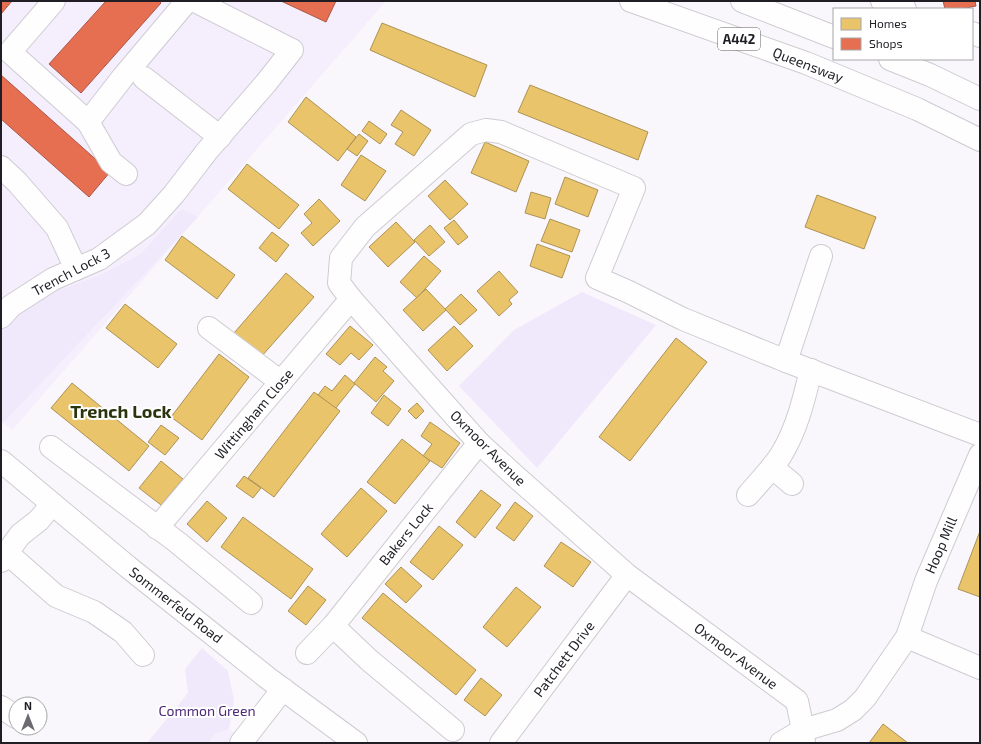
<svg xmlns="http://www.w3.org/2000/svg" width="981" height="744" font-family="'Exo 2',sans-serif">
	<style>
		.built { fill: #f4eefd }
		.green { fill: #f0e9fb }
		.homes { fill: #e9c46a; stroke: #ad9255 }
		.shops { fill: #e76f51; stroke: #ab5644 }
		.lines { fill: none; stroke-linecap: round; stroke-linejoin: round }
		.minor-casing { stroke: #cecbd1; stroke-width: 24 }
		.highway-casing { stroke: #cecbd1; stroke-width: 24 }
		.minor { stroke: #fefeff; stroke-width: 22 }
		.highway { stroke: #fefeff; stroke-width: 22 }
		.labels { text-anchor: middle; stroke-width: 4; stroke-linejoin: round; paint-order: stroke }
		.shield { fill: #fff; stroke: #636166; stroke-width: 1 }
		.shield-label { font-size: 13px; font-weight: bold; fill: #201d25 }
		.street-label { font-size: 14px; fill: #201d25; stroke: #fff }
		.park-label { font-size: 14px; fill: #4d2975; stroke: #fff }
		.district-label { font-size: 18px; font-weight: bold; fill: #2a340e; stroke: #fff }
	</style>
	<rect width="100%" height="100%" fill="#f9f7fc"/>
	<g class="built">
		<polygon points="1,1 386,1 12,430 1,421"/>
		<polygon points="229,729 248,743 208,743 215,734"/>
	</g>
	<g class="green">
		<polygon points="182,209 198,217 3,423 1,421 1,332 19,312 51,293 99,276 141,254"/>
		<polygon points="582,292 656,325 537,468 459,386 514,330"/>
		<polygon points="202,648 228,671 234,700 229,729 215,734 208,743 147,743 188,693 185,669"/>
	</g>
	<g class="homes">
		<polygon points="382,23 487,65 475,97 370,50"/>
		<polygon points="530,85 648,132 638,160 518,112"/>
		<polygon points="306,97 356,137 338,161 288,122"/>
		<polygon points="401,110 431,130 414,156 395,144 403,132 391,125"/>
		<polygon points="369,121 387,134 380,144 362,131"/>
		<polygon points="359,134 368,141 357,156 347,149"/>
		<polygon points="485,142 529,161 516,192 471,173"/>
		<polygon points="361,155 386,171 365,201 341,185"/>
		<polygon points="247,164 299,205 279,229 228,189"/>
		<polygon points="565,177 598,190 588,217 555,204"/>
		<polygon points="445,180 468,204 450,220 428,196"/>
		<polygon points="531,192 551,198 545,219 525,213"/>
		<polygon points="817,195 876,217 864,249 805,227"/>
		<polygon points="319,199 340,221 313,246 301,233 312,223 304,214"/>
		<polygon points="550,219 580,230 572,252 541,241"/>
		<polygon points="454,220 468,237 458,245 444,228"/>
		<polygon points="396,222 415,242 388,267 369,247"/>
		<polygon points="430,225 445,242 429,256 414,240"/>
		<polygon points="272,232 289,245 276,262 259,248"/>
		<polygon points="182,236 235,275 217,299 165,260"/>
		<polygon points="537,244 570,256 562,278 530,266"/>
		<polygon points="424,256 441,271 417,298 400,282"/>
		<polygon points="499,271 518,292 509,300 512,304 499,316 477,291"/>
		<polygon points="286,273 314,297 261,357 234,333"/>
		<polygon points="426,289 446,310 423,331 403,310"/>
		<polygon points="461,294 477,310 460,325 445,309"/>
		<polygon points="125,304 177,344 158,368 106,328"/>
		<polygon points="350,326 373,345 359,360 351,353 340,365 326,354"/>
		<polygon points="454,326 473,346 447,371 428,350"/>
		<polygon points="676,338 707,362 630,461 599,437"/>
		<polygon points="219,354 249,377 202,440 171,417"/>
		<polygon points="375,357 387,367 383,371 394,381 376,402 354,383"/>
		<polygon points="345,375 355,384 335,409 318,395 325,386 332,391"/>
		<polygon points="72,383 149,446 129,471 51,408"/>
		<polygon points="314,392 340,411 274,497 248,478"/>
		<polygon points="384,395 401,409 388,426 371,413"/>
		<polygon points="417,403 424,411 416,419 408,411"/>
		<polygon points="430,422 460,443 442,468 423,456 432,444 421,436"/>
		<polygon points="161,425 179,438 165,455 148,442"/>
		<polygon points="402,439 430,461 395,504 367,482"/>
		<polygon points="161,461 183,479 161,505 139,488"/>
		<polygon points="244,476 261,488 253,498 236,486"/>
		<polygon points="361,488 387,511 347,557 321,534"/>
		<polygon points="481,490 501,505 475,538 456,522"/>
		<polygon points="207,501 227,518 207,542 187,524"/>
		<polygon points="515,502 533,516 514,541 496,528"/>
		<polygon points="243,517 313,569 291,599 221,547"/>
		<polygon points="439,526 463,545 433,580 410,562"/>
		<polygon points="980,531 980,597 958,589"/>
		<polygon points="561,542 591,562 573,587 544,566"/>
		<polygon points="401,567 422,586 406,603 385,584"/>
		<polygon points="308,586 326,600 306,625 288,611"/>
		<polygon points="516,587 541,607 507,647 483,627"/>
		<polygon points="383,593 476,670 456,695 362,618"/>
		<polygon points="481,678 502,695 485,716 464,700"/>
		<polygon points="883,724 908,743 869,743"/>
	</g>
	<g class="shops">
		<polygon points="1,1 12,1 1,14"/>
		<polygon points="106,1 159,1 161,3 81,93 49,64"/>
		<polygon points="281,1 336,1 326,22"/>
		<polygon points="943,1 975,1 976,6 961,9 945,9"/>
		<polygon points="1,75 110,172 89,197 1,119"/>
	</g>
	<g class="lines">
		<g class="minor-casing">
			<g id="minor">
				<polyline points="54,1 10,52 88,122 123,77 187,1"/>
				<polyline points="882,1 905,9"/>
				<polyline points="972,33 980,36"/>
				<polyline points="144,78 220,137"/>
				<polyline points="88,122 111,162 126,174"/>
				<polyline points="1,167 17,182 57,228 76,269"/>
				<polyline points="1,317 11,306 53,279 99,259 147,224 174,194 207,151 266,83 292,50 195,1"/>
				<polyline points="209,328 281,382"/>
				<polyline points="786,361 821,256"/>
				<polyline points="51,447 177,542 251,603"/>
				<polyline points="1,461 128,567 269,679 356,743"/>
				<polyline points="772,467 792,484"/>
				<path d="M748 495C759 482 772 469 781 455 797 429 804 399 811 370"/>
				<polyline points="157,528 351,299"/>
				<polyline points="7,553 56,596 94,612 123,632 143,655"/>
				<polyline points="1,561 20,535 39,520 52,504"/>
				<polyline points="333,626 369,660 453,730"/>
				<polyline points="907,637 980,668"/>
				<polyline points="307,653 333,626 479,443"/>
				<polyline points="1,707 16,717"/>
				<polyline points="241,743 283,689"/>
				<polyline points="501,743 627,575"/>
				<polyline points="781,743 803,730 837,720 853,710 865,698 907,637 926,581 980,455"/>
				<polyline points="804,743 803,730 797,701 627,575 514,475 479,443 351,299 339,283 341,258 365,227 471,134 486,130 501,132 634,188 597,278 629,292 683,319 786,361 980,435"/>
			</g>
		</g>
		<g class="highway-casing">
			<g id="highway">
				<polyline points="631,1 806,63 917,109 980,140"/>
				<polyline points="742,1 834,37"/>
				<polyline points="890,59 930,75 980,99"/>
			</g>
		</g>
		<use href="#minor" class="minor"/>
		<use href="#highway" class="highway"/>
	</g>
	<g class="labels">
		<rect class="shield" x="718" y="28" width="42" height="22" rx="3"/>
		<g class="shield-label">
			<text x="739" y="44">A442</text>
		</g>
		<g class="street-label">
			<text transform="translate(808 65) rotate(21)" y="5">Queensway</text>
			<text transform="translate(71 272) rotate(-28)" y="5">Trench Lock 3</text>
			<text transform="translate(254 414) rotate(-50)" y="5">Wittingham Close</text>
			<text transform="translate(488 448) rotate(45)" y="5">Oxmoor Avenue</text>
			<text transform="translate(406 534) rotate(-51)" y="5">Bakers Lock</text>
			<text transform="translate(941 545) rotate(-67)" y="5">Hoop Mill</text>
			<text transform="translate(176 605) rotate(38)" y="5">Sommerfeld Road</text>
			<text transform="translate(736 656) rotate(37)" y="5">Oxmoor Avenue</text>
			<text transform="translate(564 659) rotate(-53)" y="5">Patchett Drive</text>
		</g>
		<g class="park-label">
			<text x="207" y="716">Common Green</text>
		</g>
		<g class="district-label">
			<text x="121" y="418">Trench Lock</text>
		</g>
	</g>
	<rect width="981" height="744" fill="none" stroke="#201d25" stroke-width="4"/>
	<rect x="833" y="8" width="140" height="52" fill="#ffffff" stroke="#a6a5a8"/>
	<rect x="841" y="18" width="20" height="12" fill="#e9c46a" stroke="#a6a5a8"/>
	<text x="869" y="28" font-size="12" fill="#201d25">Homes</text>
	<rect x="841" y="38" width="20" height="12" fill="#e76f51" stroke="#a6a5a8"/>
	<text x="869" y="48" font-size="12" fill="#201d25">Shops</text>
	<g transform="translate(28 716)"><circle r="19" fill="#ffffff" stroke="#a6a5a8"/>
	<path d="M0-3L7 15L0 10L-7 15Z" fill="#6c6970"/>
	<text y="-6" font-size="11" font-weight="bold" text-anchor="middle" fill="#201d25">N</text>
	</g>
</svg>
